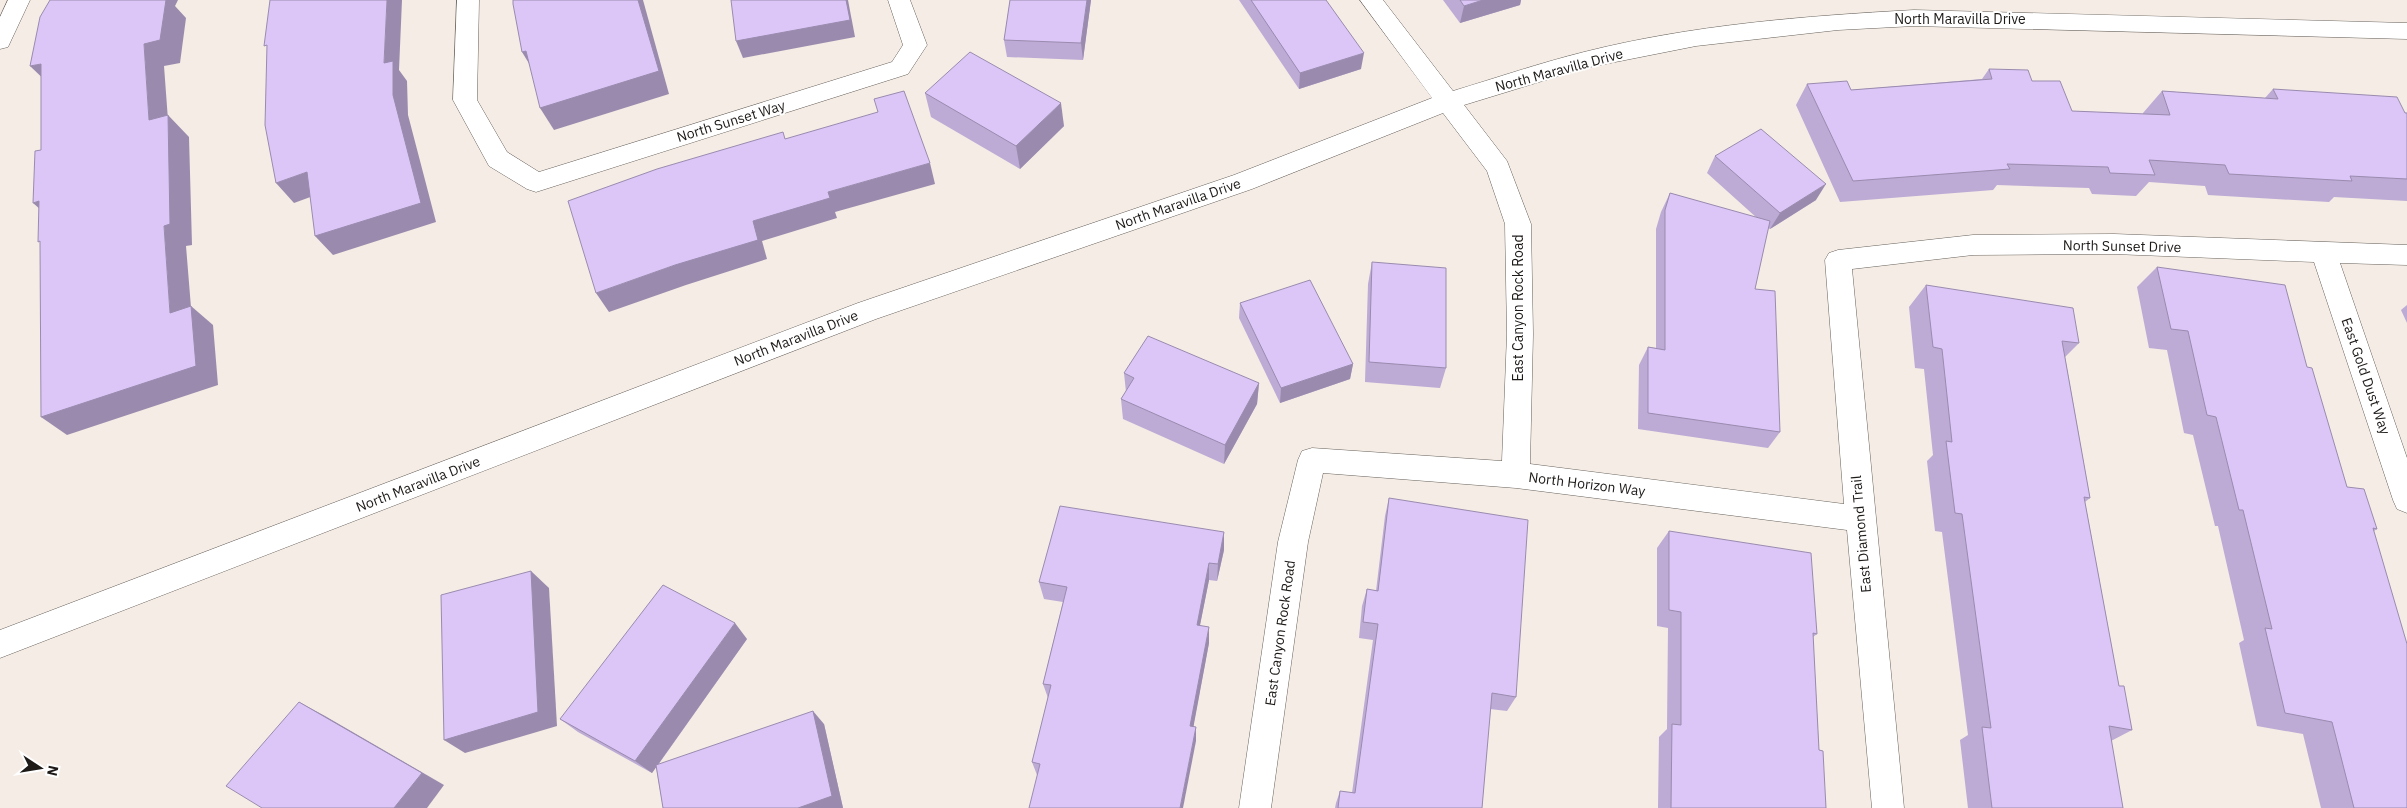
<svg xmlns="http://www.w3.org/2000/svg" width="2407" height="808" font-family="'IBM Plex Sans',sans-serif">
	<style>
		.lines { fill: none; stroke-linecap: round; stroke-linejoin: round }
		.minor-casing { stroke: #68625c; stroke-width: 1 }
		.minor { fill: #fff; fill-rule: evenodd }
		.wall { fill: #bdaad5 }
		.shaded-wall { fill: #9a8bae }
		.building { fill: #dcc6f8; stroke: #9a8bae }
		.labels { text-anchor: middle; stroke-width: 4; stroke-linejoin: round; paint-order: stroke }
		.street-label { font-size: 14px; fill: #1c1917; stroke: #fff }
	</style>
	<rect width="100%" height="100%" fill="#f4ece5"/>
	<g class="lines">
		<g class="minor-casing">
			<g id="minor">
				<polygon points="8,0 30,0 8,47 0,49 0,17"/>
				<polygon points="457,0 479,0 477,100 507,152 539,172 892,62 903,45 888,0 910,0 927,45 908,74 536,192 527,189 489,166 453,100"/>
				<path d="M1360 0H1383L1453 91C1496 78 1540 63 1584 52 1691 25 1804 16 1914 10L2407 23V39L1914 26 1838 30 1696 46 1585 68 1464 105 1507 161 1531 224 1533 334 1530 464 1844 504 1825 260 1829 253 1838 250 1973 235 2114 234 2407 245V265L2340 263 2407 458V513L2397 509 2393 500 2314 262 2114 254 1973 255 1852 269 1904 808H1872L1847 530 1516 488 1323 473 1308 542 1271 808H1239L1278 542 1298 460 1302 451 1312 448 1502 461 1507 334 1505 224 1487 171 1443 113 1252 189 876 319 0 658V630L858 303 1234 175 1432 98Z"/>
			</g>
		</g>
		<use href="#minor" class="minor"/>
	</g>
	<g class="wall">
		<polygon points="1010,0 1091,0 1083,60 1007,57 1004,40"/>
		<polygon points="1239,0 1326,0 1361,69 1299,89"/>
		<polygon points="1443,0 1521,0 1520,5 1460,23"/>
		<polygon points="1989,69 2032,81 2072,111 2143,114 2143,113 2162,91 2265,98 2273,89 2407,113 2407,201 2334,197 2329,202 2208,195 2205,186 2149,182 2136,196 2092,194 2089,188 1997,185 1993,190 1840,202 1796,105 1807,84 1851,90 1982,79"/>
		<polygon points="925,93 1064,126 1020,169 931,117"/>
		<polygon points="1715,156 1816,200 1770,229 1768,228 1755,289 1780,432 1768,448 1638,429 1639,365 1648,347 1656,348 1656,229 1661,212 1670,193 1757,218 1707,173"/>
		<polygon points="1372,262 1446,368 1440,388 1365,382 1368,284"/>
		<polygon points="2157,267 2307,367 2347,487 2377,529 2374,531 2407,808 2321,808 2303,734 2257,726 2239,643 2244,640 2218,526 2215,526 2193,435 2184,433 2167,350 2149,348 2137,287"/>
		<polygon points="1926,285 2079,343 2065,357 2090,498 2085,502 2119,686 2132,730 2111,741 2123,808 1968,808 1960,740 1968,735 1942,532 1935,531 1927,461 1933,455 1924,369 1915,368 1909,307"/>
		<polygon points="1240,303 1353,364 1350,379 1280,403 1239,318"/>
		<polygon points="2407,305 2407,323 2401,310"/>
		<polygon points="1124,373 1259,383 1257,404 1224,464 1123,419 1121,399 1126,392"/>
		<polygon points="1389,498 1516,697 1507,711 1490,709 1482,808 1335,808 1336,803 1340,791 1352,793 1373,640 1359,638 1362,606 1367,589 1376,591 1385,516"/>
		<polygon points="1669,531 1817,634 1813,637 1819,750 1826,808 1658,808 1659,737 1667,729 1668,628 1657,626 1657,548"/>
		<polygon points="1224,532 1224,550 1217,581 1209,580 1200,625 1209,643 1193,727 1196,727 1196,741 1037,775 1032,762 1048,698 1043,684 1063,602 1044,599 1039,582"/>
		<polygon points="747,639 658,765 824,724 843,808 663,808 656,767 652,773 578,732 560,719"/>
	</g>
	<g class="shaded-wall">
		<polygon points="150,0 178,0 175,6 186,18 180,63 164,66 168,120 168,115 189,137 192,245 186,246 193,332 170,313 164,226 149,120 144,44"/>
		<polygon points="387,0 402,0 399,70 407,81 408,115 436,222 333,255 315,236 384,63"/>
		<polygon points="638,0 643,0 669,94 554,130 540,108"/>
		<polygon points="846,0 848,0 855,37 743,58 736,41"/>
		<polygon points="1087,0 1091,0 1083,60 1081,43"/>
		<polygon points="1483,0 1521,0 1520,5 1460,23 1464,6"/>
		<polygon points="526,51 536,75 522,52"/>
		<polygon points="1364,53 1361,69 1299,89 1300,73"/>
		<polygon points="41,64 53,88 30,66"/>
		<polygon points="1061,103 1064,126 1020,169 1016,146"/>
		<polygon points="930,163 935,184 835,212 837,218 762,241 767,259 686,285 609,312 596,293 675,265 753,221 828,192"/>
		<polygon points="307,172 324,192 294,203 276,183"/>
		<polygon points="1826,184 1816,200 1770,229 1780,213"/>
		<polygon points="39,201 57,224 33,203"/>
		<polygon points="191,306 213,325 218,385 67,435 41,417"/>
		<polygon points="1353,364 1350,379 1280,403 1281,388"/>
		<polygon points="1259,383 1257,404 1224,464 1225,445"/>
		<polygon points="1224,532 1224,550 1217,581 1218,564"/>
		<polygon points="1209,563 1209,580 1197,640 1197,625"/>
		<polygon points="531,571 549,588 557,726 465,753 444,740"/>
		<polygon points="735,623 747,639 652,773 635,761"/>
		<polygon points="1209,627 1209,643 1191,740 1190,726"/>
		<polygon points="299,702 325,716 444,785 427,808 394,808"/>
		<polygon points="813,711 824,724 843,808 798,808"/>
		<polygon points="1196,727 1196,741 1183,808 1180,808"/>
	</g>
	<g class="building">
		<polygon points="50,0 166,0 160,40 144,44 149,120 168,115 170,224 164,226 170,313 191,306 196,366 41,417 40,241 38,242 39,201 33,203 35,151 41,150 41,64 30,66 40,17"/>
		<polygon points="270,0 387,0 384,63 393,61 393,95 421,203 315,236 307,172 276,183 265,125 267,45 264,46"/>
		<polygon points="513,0 638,0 659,71 540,108 526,51 522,52 513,4"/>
		<polygon points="731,0 846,0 850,20 736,41"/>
		<polygon points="1010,0 1087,0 1081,43 1004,40"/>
		<polygon points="1251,0 1326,0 1364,53 1300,73"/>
		<polygon points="1460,0 1483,0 1464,6"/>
		<polygon points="970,52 1061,103 1016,146 925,93"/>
		<polygon points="1989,69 2028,70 2032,81 2060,81 2072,111 2170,115 2162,91 2278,99 2273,89 2397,97 2405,113 2407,113 2407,179 2350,176 2352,181 2229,174 2225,165 2149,160 2155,175 2110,173 2108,167 2007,164 2010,169 1853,181 1807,84 1847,81 1851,90 1992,79"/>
		<polygon points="904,91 930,163 828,192 830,198 753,221 758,240 675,265 596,293 568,201 657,169 783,132 785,139 878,112 874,99"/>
		<polygon points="1761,129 1826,184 1780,213 1715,156"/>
		<polygon points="1670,193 1770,221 1755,289 1775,291 1780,432 1648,413 1648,347 1665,350 1665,210"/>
		<polygon points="1372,262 1446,268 1446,368 1369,362"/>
		<polygon points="2157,267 2285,285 2307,367 2312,368 2347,487 2364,489 2377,529 2373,528 2407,644 2407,808 2354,808 2332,722 2285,713 2265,628 2272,629 2243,510 2239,510 2216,417 2207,415 2188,331 2171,329"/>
		<polygon points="1310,280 1353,364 1281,388 1240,303"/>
		<polygon points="1926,285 2073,308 2079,343 2062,341 2090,498 2084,497 2119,686 2124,686 2132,730 2109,726 2123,808 1992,808 1982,727 1991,728 1962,514 1955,513 1946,441 1952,442 1942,349 1933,347"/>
		<polygon points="1148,336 1259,383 1225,445 1121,399 1134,378 1124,373"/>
		<polygon points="1389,498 1528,520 1516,697 1492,693 1482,808 1338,808 1340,791 1355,793 1378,624 1363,622 1367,589 1378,591"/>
		<polygon points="1060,506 1224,532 1218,564 1209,563 1197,625 1209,627 1190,726 1196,727 1180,808 1029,808 1040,764 1032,762 1051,685 1043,684 1067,587 1039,582"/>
		<polygon points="1669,531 1811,553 1817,634 1813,633 1819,750 1823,751 1826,808 1671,808 1672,724 1681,725 1681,612 1669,610"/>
		<polygon points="531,571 538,712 444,740 441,595"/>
		<polygon points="663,585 735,623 635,761 560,719"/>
		<polygon points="299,702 422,773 394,808 262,808 226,786"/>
		<polygon points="813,711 832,796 798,808 663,808 656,765"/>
	</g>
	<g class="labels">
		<g class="street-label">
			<text x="1960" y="24">North Maravilla Drive</text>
			<text transform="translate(1559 70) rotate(-15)" y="5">North Maravilla Drive</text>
			<text transform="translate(731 121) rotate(-17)" y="5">North Sunset Way</text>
			<text transform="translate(1178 204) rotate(-19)" y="5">North Maravilla Drive</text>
			<text transform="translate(2122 246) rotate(1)" y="5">North Sunset Drive</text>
			<text transform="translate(1518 308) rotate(-90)" y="5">East Canyon Rock Road</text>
			<text transform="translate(796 338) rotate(-21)" y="5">North Maravilla Drive</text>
			<text transform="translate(2366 376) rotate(71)" y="5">East Gold Dust Way</text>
			<text transform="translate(418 484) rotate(-21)" y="5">North Maravilla Drive</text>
			<text transform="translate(1587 484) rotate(7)" y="5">North Horizon Way</text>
			<text transform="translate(1861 534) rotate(-95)" y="5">East Diamond Trail</text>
			<text transform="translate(1280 633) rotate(-82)" y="5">East Canyon Rock Road</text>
		</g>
	</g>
	<g transform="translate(40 768) rotate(102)" stroke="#ffffff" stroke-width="4" paint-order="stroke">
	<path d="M0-4L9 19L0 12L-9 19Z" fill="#1c1917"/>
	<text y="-8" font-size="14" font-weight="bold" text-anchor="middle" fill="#1c1917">N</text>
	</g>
</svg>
